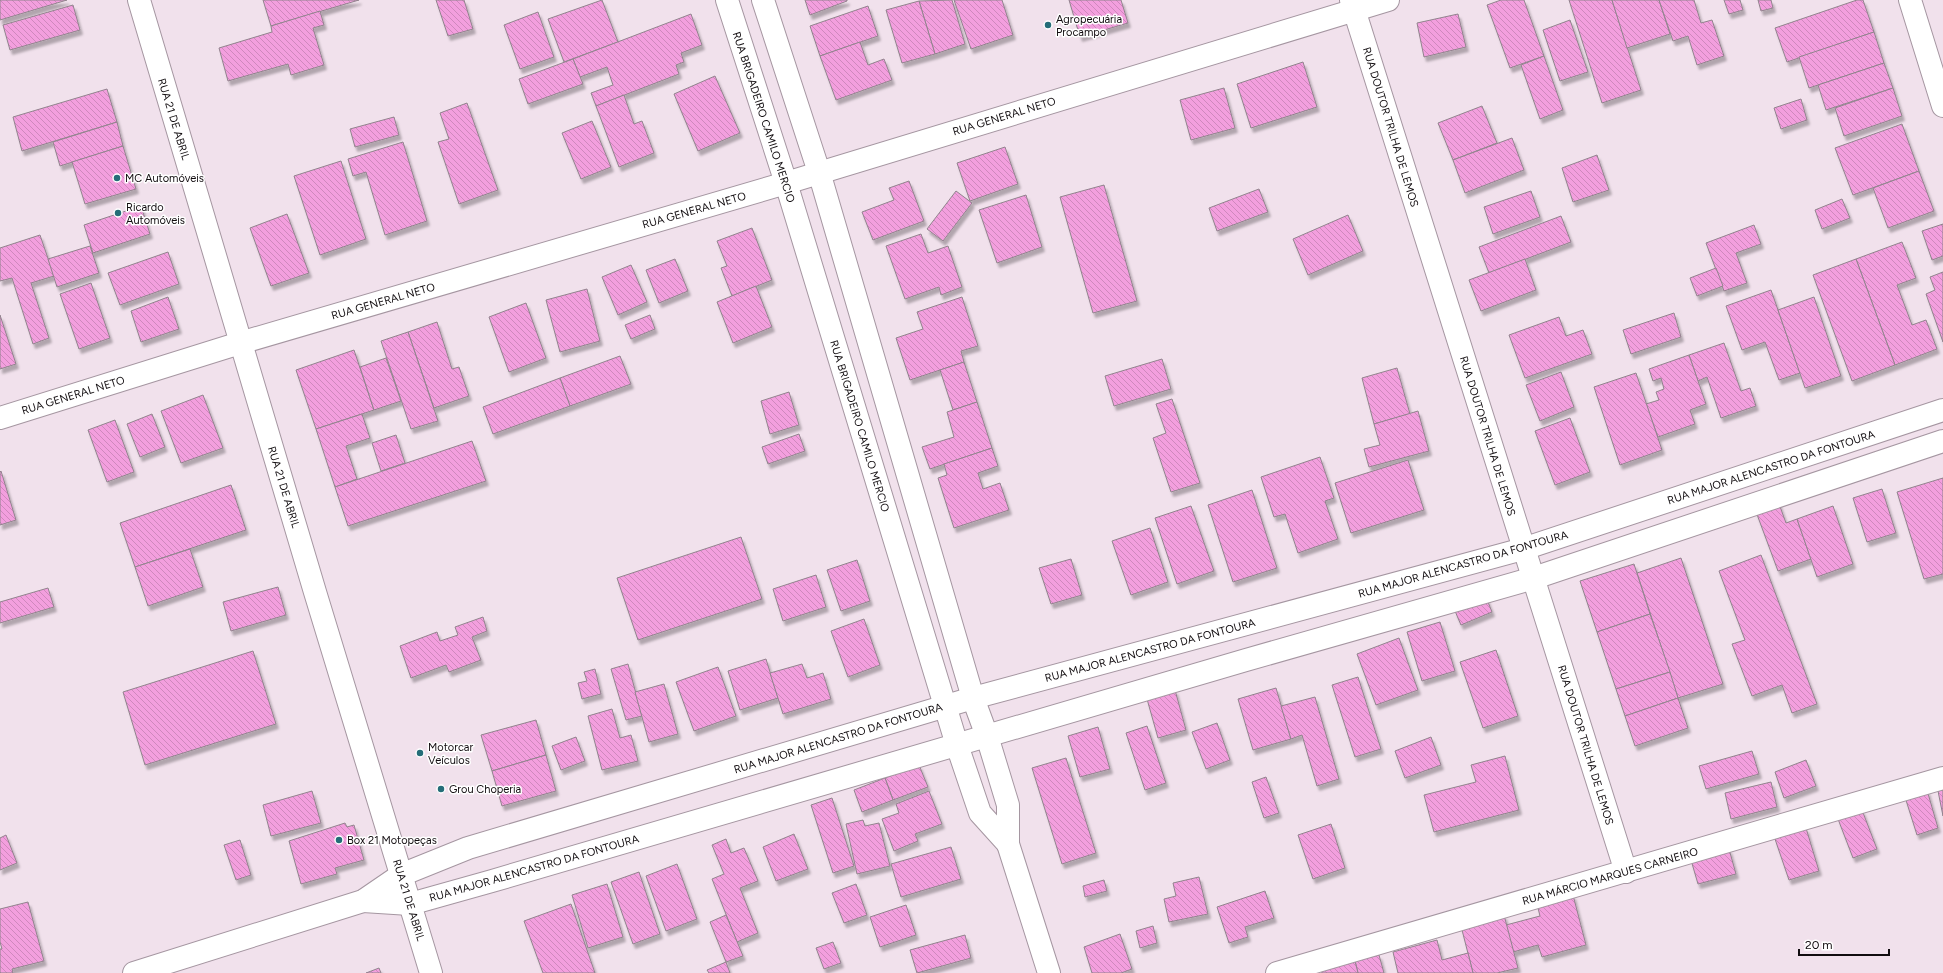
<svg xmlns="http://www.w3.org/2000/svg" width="1943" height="973" font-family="Figtree,sans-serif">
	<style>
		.building { fill: url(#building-back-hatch); stroke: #91838d; filter: url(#shadow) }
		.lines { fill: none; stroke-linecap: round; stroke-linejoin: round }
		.street-casing { stroke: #a596a1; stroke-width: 24 }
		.secondary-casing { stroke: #a596a1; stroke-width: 24 }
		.street { stroke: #fff; stroke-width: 22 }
		.secondary { stroke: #fff; stroke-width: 22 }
		.poi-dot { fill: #246d78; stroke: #fff; stroke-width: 1.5 }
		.labels { text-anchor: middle; stroke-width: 3; stroke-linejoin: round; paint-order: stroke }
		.poi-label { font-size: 11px; fill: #110c0f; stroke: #fff; text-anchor: start }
		.street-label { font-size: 11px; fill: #110c0f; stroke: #fff }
	</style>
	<defs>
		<pattern id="building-back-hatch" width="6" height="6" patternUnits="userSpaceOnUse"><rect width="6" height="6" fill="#f39fde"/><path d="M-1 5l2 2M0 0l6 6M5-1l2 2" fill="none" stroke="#cf88bd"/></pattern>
		<filter id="shadow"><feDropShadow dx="2.5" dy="4.5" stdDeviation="1" flood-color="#0004"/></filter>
	</defs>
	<rect width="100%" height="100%" fill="#f1e1ec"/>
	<g class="building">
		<polygon points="0,0 67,0 0,20"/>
		<polygon points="263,0 359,0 271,26"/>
		<polygon points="436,0 464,0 473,29 448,36"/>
		<polygon points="602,0 618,42 564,62 548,19"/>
		<polygon points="805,0 847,0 847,1 810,15"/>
		<polygon points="952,0 965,44 935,54 919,1"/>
		<polygon points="954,0 1002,0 1013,35 971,49"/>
		<polygon points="1069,0 1121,0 1128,23 1080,37"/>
		<polygon points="1501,0 1524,0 1544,56 1510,68 1487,5"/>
		<polygon points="1569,0 1612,0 1641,90 1602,103"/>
		<polygon points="1612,0 1659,0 1670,34 1627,48"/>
		<polygon points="1659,0 1694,0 1701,23 1712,20 1724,56 1697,65 1688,36 1673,41"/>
		<polygon points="1724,0 1740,0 1743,10 1729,14"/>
		<polygon points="1758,0 1771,0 1773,8 1761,11"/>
		<polygon points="1857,0 1863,0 1874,32 1787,62 1775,28"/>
		<polygon points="919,1 935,54 902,63 886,10"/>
		<polygon points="73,5 80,30 10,50 3,25"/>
		<polygon points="868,6 878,36 820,56 810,26"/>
		<polygon points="320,11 324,25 313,28 324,65 291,75 288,64 228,81 219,48 272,32 271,26"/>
		<polygon points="538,12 554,57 520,69 504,25"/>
		<polygon points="691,14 702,45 681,53 684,62 676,65 679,74 596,106 591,93 613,85 607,67 580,77 573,59"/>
		<polygon points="1458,14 1466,47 1424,57 1417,23"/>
		<polygon points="1570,20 1588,72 1560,81 1543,30"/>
		<polygon points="1874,32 1884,63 1809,88 1799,57"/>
		<polygon points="860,42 868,65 884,59 892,80 836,100 820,56"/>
		<polygon points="1544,56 1563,110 1540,119 1521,65"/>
		<polygon points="573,59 583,84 528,104 519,79"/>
		<polygon points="1303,62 1317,107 1251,128 1237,84"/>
		<polygon points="1884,63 1893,88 1826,110 1818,85"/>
		<polygon points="715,76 740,133 698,151 674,94"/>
		<polygon points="1224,88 1235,128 1191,140 1180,100"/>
		<polygon points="1893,88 1902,116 1844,136 1835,108"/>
		<polygon points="107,89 117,122 22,151 13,117"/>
		<polygon points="624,95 634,124 642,121 654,153 619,167 596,106"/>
		<polygon points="1801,99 1807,120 1781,129 1774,108"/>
		<polygon points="467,103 498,190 459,204 438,142 449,139 440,113"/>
		<polygon points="1482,106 1497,143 1453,160 1438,123"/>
		<polygon points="394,117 399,135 355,147 350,129"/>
		<polygon points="592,121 611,167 581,179 562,133"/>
		<polygon points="117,122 123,146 60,166 53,142"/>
		<polygon points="1902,124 1919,171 1853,195 1835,148"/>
		<polygon points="1512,138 1524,170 1465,193 1453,160"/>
		<polygon points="403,142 427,221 385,235 366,172 353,176 348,159"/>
		<polygon points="123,146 136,189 85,204 72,162"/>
		<polygon points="1005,147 1018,184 970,201 957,163"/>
		<polygon points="1597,155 1609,190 1573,202 1562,168"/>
		<polygon points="341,161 366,239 320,255 294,176"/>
		<polygon points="1919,171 1934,211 1888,228 1873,188"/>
		<polygon points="909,181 924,221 873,240 862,212 894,200 889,188"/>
		<polygon points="1104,185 1137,301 1093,313 1060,197"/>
		<polygon points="1259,189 1268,212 1217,231 1209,208"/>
		<polygon points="956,191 972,203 943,241 927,229"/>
		<polygon points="1531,191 1540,217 1493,234 1484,207"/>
		<polygon points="1026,195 1042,247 997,263 979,210"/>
		<polygon points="1842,199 1850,218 1822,229 1815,210"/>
		<polygon points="141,206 150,234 93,253 84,225"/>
		<polygon points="287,214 309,273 271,286 250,228"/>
		<polygon points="1348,215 1363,251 1308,275 1293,239"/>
		<polygon points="1561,216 1571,242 1489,273 1479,247"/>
		<polygon points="1943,224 1943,256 1932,260 1922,231"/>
		<polygon points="1754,225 1761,244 1736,253 1747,283 1724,291 1706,243"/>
		<polygon points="752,228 772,280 732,296 721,268 727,266 717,241"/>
		<polygon points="921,234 928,253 948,246 962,287 941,295 939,287 905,299 886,246"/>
		<polygon points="40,235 54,276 31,283 49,338 33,344 12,278 0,281 0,248"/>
		<polygon points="1902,242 1916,278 1897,285 1912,325 1926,320 1937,349 1895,365 1856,259"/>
		<polygon points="90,246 99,273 57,287 48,259"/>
		<polygon points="168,252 179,284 120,305 108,273"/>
		<polygon points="675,259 688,291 659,303 646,270"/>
		<polygon points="1525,259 1536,290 1481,311 1469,280"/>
		<polygon points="1856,259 1895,365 1852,381 1813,275"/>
		<polygon points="631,265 647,302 618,315 602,277"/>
		<polygon points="1716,268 1723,286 1697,296 1690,278"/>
		<polygon points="1943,272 1943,342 1926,294 1935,290 1930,277"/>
		<polygon points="91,283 110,338 79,349 60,294"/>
		<polygon points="756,286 772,327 733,343 717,302"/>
		<polygon points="587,289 600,341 560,352 546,300"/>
		<polygon points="1771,290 1800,373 1779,380 1765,342 1742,350 1726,306"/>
		<polygon points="168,297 179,329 141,342 131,311"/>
		<polygon points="962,297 978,346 961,351 964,362 910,380 896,338 923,329 917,312"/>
		<polygon points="1814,297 1841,376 1805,388 1778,310"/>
		<polygon points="526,303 546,358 509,372 489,317"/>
		<polygon points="1674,313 1681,337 1631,354 1623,330"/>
		<polygon points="0,315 16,364 0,369"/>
		<polygon points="650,315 655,329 631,339 625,325"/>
		<polygon points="1559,317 1566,336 1583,330 1592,354 1525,378 1509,335"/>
		<polygon points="437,322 452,369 459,367 469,396 434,408 408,332"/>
		<polygon points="408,332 438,421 411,429 381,341"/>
		<polygon points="1724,343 1741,391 1750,388 1756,406 1721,418 1707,377 1698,381 1689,355"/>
		<polygon points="354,350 374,410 316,429 296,370"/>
		<polygon points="1689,355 1706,404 1690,410 1695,424 1658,437 1646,404 1659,400 1656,392 1664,389 1661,378 1653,381 1649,369"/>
		<polygon points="620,356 631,384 570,406 560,378"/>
		<polygon points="386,358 401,401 374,410 360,367"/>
		<polygon points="1162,359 1171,389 1114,406 1105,376"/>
		<polygon points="964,362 977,402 953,410 940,370"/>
		<polygon points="1397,368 1410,414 1374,424 1362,378"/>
		<polygon points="1561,372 1574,407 1540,421 1526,385"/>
		<polygon points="1636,373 1662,450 1620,465 1594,387"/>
		<polygon points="560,378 570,406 493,434 483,407"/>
		<polygon points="789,392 799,425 770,434 761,401"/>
		<polygon points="203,395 223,448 181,463 161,411"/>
		<polygon points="1172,399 1200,483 1171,492 1153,438 1166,433 1156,404"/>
		<polygon points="977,402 992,448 930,469 922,447 954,437 947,412"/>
		<polygon points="1418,411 1429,451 1369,467 1364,449 1380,445 1374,424"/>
		<polygon points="152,414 165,447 140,457 127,424"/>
		<polygon points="362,414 370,438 346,446 357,479 335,487 316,429"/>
		<polygon points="1570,418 1590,472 1555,485 1535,431"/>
		<polygon points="115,420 134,472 107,482 88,430"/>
		<polygon points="799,434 805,451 768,464 762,447"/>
		<polygon points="396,435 405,463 381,471 372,443"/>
		<polygon points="472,441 486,481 348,526 335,487"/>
		<polygon points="992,448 998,466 978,473 983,489 1000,483 1009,510 954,528 938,478 947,475 944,464"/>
		<polygon points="1320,457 1334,498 1325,501 1338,539 1298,553 1285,514 1274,517 1261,477"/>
		<polygon points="1408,460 1424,510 1351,533 1335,483"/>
		<polygon points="1,471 16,520 0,525 0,472"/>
		<polygon points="1943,478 1943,574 1924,579 1897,492"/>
		<polygon points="231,485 246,530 135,567 120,523"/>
		<polygon points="1882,489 1896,533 1867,542 1853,498"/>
		<polygon points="1252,490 1277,568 1233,582 1208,505"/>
		<polygon points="1778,501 1786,523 1797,519 1811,559 1778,571 1755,509"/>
		<polygon points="1191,506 1214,571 1177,584 1155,518"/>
		<polygon points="1833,506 1853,564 1817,577 1797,519"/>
		<polygon points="1150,528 1168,582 1131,595 1112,541"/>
		<polygon points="741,537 762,599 638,640 617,578"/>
		<polygon points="190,549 203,587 148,606 135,567"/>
		<polygon points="1761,555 1817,704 1792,713 1782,685 1752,696 1732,644 1745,640 1719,571"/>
		<polygon points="1681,558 1723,684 1678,698 1637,573"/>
		<polygon points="1071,559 1082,595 1051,604 1039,568"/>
		<polygon points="857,560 870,601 841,611 827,570"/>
		<polygon points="1634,564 1650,614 1597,632 1580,581"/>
		<polygon points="816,575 826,607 783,621 773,589"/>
		<polygon points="278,587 286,615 231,631 223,602"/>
		<polygon points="48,588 54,607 0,623 0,602"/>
		<polygon points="1486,597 1492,612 1461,625 1455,611"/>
		<polygon points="1650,614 1670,672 1616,689 1597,632"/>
		<polygon points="483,617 487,631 472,637 481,660 449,672 446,665 411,678 400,646 437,632 440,641 458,635 455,627"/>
		<polygon points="864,619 880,665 848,677 831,631"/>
		<polygon points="1440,622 1455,671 1422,681 1407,632"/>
		<polygon points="1399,638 1418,690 1376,705 1357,654"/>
		<polygon points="1496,650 1518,716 1483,728 1460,662"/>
		<polygon points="253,651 276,724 145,765 123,692"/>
		<polygon points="766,659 778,698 740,710 728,671"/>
		<polygon points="628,664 642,716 626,720 611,669"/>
		<polygon points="802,664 807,678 823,673 831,699 783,714 770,673"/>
		<polygon points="718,667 736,716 694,731 676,682"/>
		<polygon points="595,669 601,694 582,699 578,683 587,681 584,672"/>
		<polygon points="1670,672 1678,698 1625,716 1616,689"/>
		<polygon points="1358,677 1381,749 1355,757 1332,685"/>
		<polygon points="664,684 678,734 649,742 635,692"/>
		<polygon points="1276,688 1291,739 1253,750 1238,699"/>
		<polygon points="1175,690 1186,730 1158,738 1147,699"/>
		<polygon points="1315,697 1339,779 1317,786 1302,735 1291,739 1281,706"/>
		<polygon points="1678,698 1688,728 1635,746 1625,716"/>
		<polygon points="612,709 620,738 631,735 638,761 602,770 588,716"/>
		<polygon points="536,720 546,755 492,771 481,735"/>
		<polygon points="1217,723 1230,760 1206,769 1192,732"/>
		<polygon points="1147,726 1166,783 1145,790 1126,733"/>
		<polygon points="1098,727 1110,769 1080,777 1068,736"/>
		<polygon points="576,737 585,761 561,770 552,746"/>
		<polygon points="1431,737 1441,765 1405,778 1395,751"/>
		<polygon points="1752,751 1759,774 1706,789 1699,766"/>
		<polygon points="546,755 556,791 502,806 492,771"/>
		<polygon points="1505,756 1519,810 1434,832 1424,795 1476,782 1471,765"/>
		<polygon points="1066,758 1096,853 1062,864 1032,768"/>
		<polygon points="1806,760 1816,786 1784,798 1775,772"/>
		<polygon points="919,765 928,787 893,800 885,778"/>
		<polygon points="1266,777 1279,813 1264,818 1252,782"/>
		<polygon points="885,778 893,800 862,812 854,790"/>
		<polygon points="1771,782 1777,807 1731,819 1725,793"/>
		<polygon points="1927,790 1938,828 1917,835 1905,797"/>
		<polygon points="1943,790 1943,816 1938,791"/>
		<polygon points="312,791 321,823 271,836 263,805"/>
		<polygon points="929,791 942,824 915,834 918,841 894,851 882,819 899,813 896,804"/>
		<polygon points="832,798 854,866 833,873 811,805"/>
		<polygon points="1862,810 1877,849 1853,858 1838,819"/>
		<polygon points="863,820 865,826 879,823 890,866 857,874 846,824"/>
		<polygon points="345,823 347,827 354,825 364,860 335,868 337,874 301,884 289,841"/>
		<polygon points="1331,824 1345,868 1313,879 1298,835"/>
		<polygon points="1806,828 1819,871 1789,880 1775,839"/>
		<polygon points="794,834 808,869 776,881 763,847"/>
		<polygon points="6,835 17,863 0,870 0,838"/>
		<polygon points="726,839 731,853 744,848 758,881 740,888 758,933 737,942 712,879 724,874 712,845"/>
		<polygon points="240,840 251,875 236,880 224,845"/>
		<polygon points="951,847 961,879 901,897 891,864"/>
		<polygon points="1729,849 1736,874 1698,884 1691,860"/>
		<polygon points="677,864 697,919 666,931 646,876"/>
		<polygon points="639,872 660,934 633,944 611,882"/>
		<polygon points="1199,877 1208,914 1169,922 1164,899 1176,896 1173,883"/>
		<polygon points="1104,880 1107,891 1085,897 1083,886"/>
		<polygon points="607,884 623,937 588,948 572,895"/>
		<polygon points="856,884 867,915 844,923 832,893"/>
		<polygon points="1265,891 1274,918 1245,927 1248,937 1229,943 1217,907"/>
		<polygon points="1573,895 1586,945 1542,957 1538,945 1513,952 1506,925 1540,916 1537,904"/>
		<polygon points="28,902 44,961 12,969 13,973 0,973 0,949 2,949 0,942 0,909"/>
		<polygon points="571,904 595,973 543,973 524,921"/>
		<polygon points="906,905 916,935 880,947 870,917"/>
		<polygon points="726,915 743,956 726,962 710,922"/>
		<polygon points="1504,915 1518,968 1497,973 1473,973 1461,926"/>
		<polygon points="1153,926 1157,943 1140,948 1136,931"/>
		<polygon points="1120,934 1132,969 1121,973 1092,973 1084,947"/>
		<polygon points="965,935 971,958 917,973 910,950"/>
		<polygon points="1437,940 1442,960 1468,953 1473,973 1398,973 1393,952"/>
		<polygon points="833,942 841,963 824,969 816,948"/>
		<polygon points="1379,955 1384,973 1358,973 1355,961"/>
		<polygon points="1355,961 1358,973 1322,973 1321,970"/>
		<polygon points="726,962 730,973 709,973 707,970"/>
		<polygon points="379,968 381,973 366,973"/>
	</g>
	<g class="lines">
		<g class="street-casing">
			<g id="street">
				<polyline points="727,0 786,183 957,745 980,813 1008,844"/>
				<polyline points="763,0 819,172 973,698 987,736 1008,805 1008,844 1049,973"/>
				<polyline points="1351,0 1626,872"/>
				<polyline points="1910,0 1943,106"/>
				<polyline points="0,418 240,343"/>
				<polyline points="363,901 410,904 492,881 1246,660 1534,578 1943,441"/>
				<polyline points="134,973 363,901 401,875 468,848 973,698 1523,549 1943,410"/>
				<polyline points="1277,973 1943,778"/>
			</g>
		</g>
		<g class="secondary-casing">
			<g id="secondary">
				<polyline points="139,0 315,592 431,973"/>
				<polyline points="240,343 786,183 1388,0"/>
			</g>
		</g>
		<use href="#street" class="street"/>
		<use href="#secondary" class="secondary"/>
	</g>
	<g class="poi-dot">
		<circle cx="1048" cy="25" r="4"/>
		<circle cx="117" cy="178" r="4"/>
		<circle cx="118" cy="213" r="4"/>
		<circle cx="420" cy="753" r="4"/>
		<circle cx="441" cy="789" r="4"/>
		<circle cx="339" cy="840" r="4"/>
	</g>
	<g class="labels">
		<g class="poi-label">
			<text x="1056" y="23">Agropecuária<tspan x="1056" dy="13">Procampo</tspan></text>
			<text x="125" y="182">MC Automóveis</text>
			<text x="126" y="211">Ricardo<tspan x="126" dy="13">Automóveis</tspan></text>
			<text x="428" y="751">Motorcar<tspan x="428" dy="13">Veículos</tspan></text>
			<text x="449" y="793">Grou Choperia</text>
			<text x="347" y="844">Box 21 Motopeças</text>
		</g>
		<g class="street-label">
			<text transform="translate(1004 116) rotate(-17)" y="4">RUA GENERAL NETO</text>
			<text transform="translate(764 117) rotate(72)" y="4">RUA BRIGADEIRO CAMILO MERCIO</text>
			<text transform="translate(174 119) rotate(73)" y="4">RUA 21 DE ABRIL</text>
			<text transform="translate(1391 127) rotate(73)" y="4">RUA DOUTOR TRILHA DE LEMOS</text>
			<text transform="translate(694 210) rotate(-16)" y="4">RUA GENERAL NETO</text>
			<text transform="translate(383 301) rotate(-16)" y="4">RUA GENERAL NETO</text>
			<text transform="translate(73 395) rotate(-17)" y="4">RUA GENERAL NETO</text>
			<text transform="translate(860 426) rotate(73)" y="4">RUA BRIGADEIRO CAMILO MERCIO</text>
			<text transform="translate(1488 436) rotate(73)" y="4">RUA DOUTOR TRILHA DE LEMOS</text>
			<text transform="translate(1771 467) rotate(-18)" y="4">RUA MAJOR ALENCASTRO DA FONTOURA</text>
			<text transform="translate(284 487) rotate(73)" y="4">RUA 21 DE ABRIL</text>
			<text transform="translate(1463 564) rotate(-16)" y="4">RUA MAJOR ALENCASTRO DA FONTOURA</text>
			<text transform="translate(1150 650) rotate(-15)" y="4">RUA MAJOR ALENCASTRO DA FONTOURA</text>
			<text transform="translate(838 738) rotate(-17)" y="4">RUA MAJOR ALENCASTRO DA FONTOURA</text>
			<text transform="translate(1586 745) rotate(73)" y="4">RUA DOUTOR TRILHA DE LEMOS</text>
			<text transform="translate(534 868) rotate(-16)" y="4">RUA MAJOR ALENCASTRO DA FONTOURA</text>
			<text transform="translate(1610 876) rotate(-16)" y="4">RUA MÁRCIO MARQUES CARNEIRO</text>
			<text transform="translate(409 900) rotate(73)" y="4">RUA 21 DE ABRIL</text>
		</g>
	</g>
	<path d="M1799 949v6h90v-6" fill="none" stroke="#110c0f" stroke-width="2"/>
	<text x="1805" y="949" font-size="12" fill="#110c0f" stroke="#ffffff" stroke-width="3" paint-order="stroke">20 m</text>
</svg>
